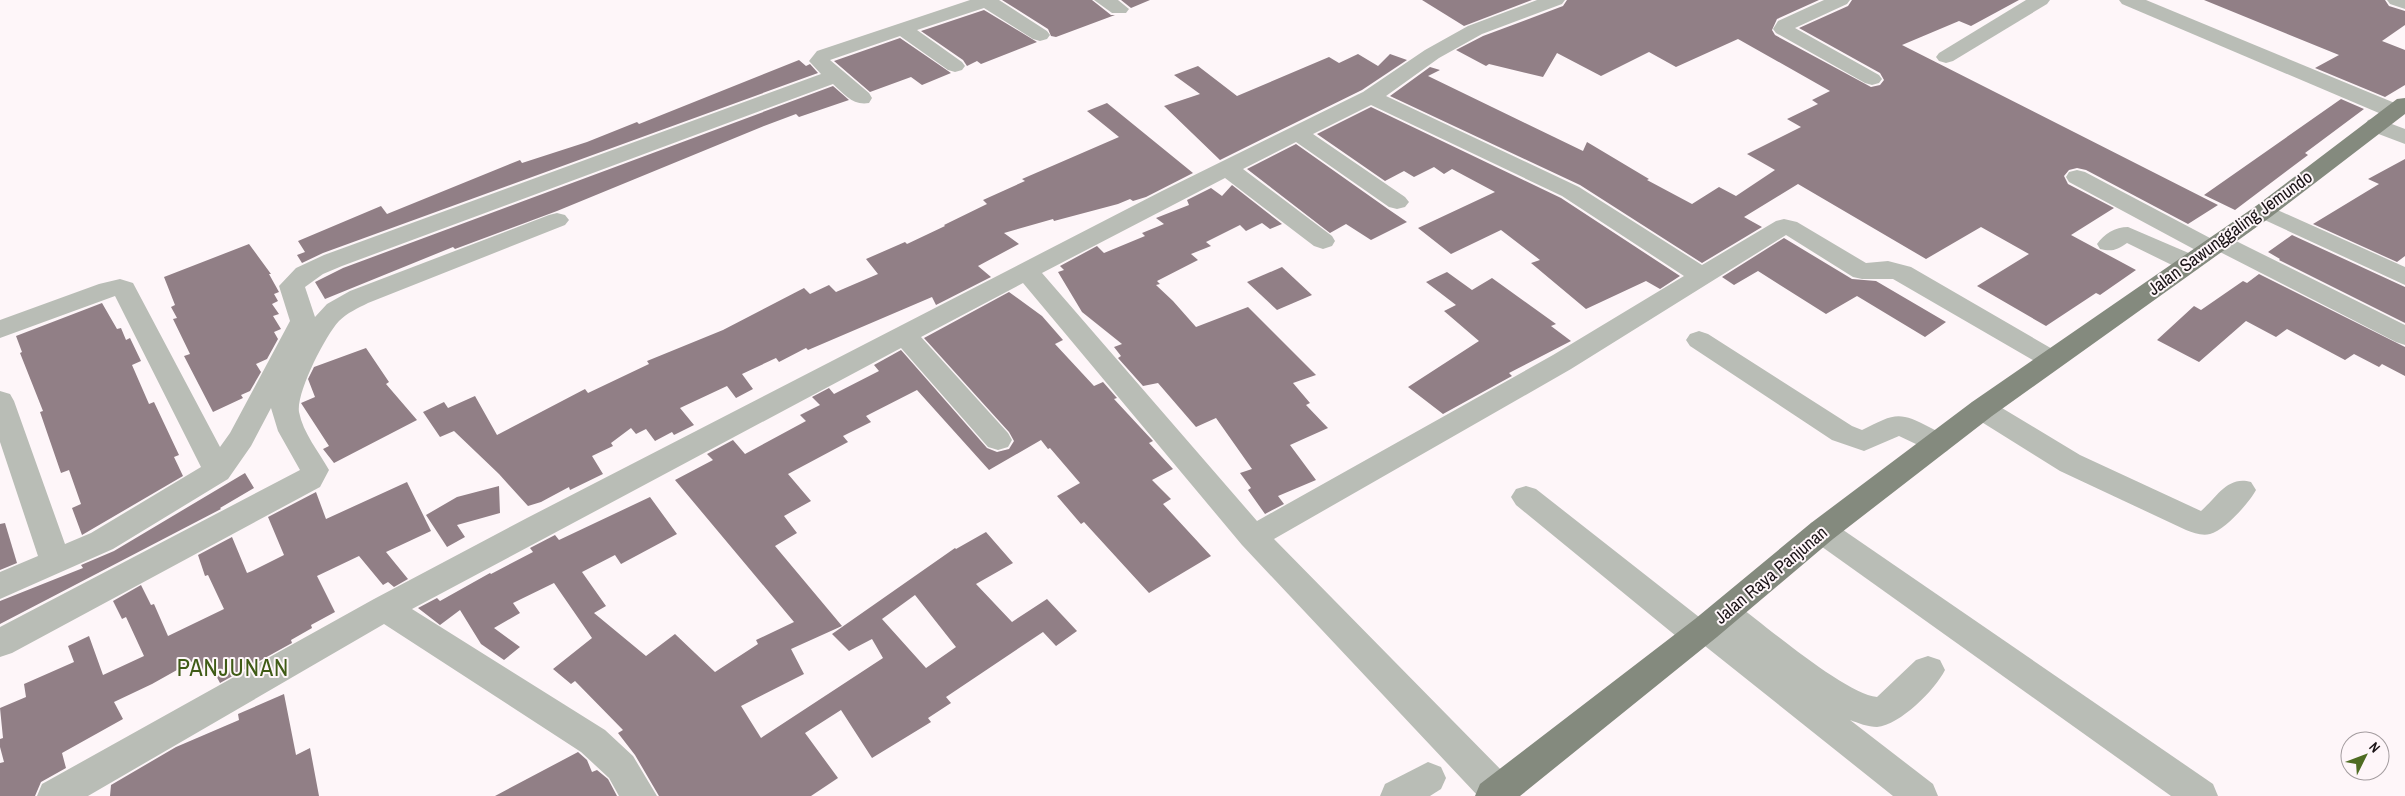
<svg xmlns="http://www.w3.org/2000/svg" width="2405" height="796" font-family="'Archivo Narrow',sans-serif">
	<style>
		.building { fill: #917f86; fill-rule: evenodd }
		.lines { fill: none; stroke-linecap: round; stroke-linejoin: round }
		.minor { fill: #b9bdb6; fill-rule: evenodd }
		.major { fill: #848a7e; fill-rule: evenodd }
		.labels { text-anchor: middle; stroke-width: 4; stroke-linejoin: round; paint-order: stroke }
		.street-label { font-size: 18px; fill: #1b1417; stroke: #fef6f9 }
		.near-quarter-label { font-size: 24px; letter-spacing: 1px; fill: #3f5b16; stroke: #fef6f9 }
	</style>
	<rect width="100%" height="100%" fill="#fef6f9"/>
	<g class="building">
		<polygon points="1002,0 1092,0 1111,15 1115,15 1056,37 1051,36 1048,29"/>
		<polygon points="1121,0 1150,0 1131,8"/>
		<polygon points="1422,0 1532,0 1464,26"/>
		<polygon points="1567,0 1819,0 1777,19 1772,30 1775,35 1871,87 1880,85 1884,80 1880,73 1799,28 1848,6 1852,0 2019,0 1971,26 1959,21 1902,45 2218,205 2188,224 2086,170 2077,168 2069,170 2064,176 2068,184 2114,208 2071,235 2136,270 2100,295 2096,293 2046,326 1977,286 2029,254 1981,227 1926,259 1798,184 1744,217 1762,227 1702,263 1580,185 1390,96 1430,67 1440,70 1428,76 1583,151 1587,142 1649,179 1647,180 1692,204 1719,187 1736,196 1775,170 1747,154 1801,127 1787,119 1818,104 1812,100 1830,91 1738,39 1676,67 1649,52 1601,76 1557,53 1543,77 1489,64 1486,66 1456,50 1483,36 1563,6"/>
		<polygon points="2204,0 2385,0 2389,6 2405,11 2405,25 2382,41 2405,50 2405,85 2385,97 2315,68 2339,55"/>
		<polygon points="984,10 1037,42 981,64 977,61 967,66 963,60 921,31"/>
		<polygon points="900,38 951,73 922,85 911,77 870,92 834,61"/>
		<polygon points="1358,54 1378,66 1390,54 1407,60 1362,90 1220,160 1164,106 1200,94 1174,75 1198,66 1237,96 1329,57 1339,63"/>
		<polygon points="799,60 806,66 810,64 818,73 323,253 302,263 297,255 305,252 298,241 381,206 387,214 520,160 522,163 587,142 637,122 639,124"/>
		<polygon points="833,86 849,100 799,117 796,114 764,126 557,211 455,249 453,247 325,299 315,282 343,268"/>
		<polygon points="2341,99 2364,109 2305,153 2308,155 2235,210 2204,195"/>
		<polygon points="1107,103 1193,173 1146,197 1133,201 1130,199 1118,204 1054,221 1053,219 1004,233 1019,244 978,266 991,277 936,305 932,297 808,350 806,348 779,362 776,358 742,374 753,389 736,398 727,386 680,408 694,425 674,435 672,432 655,441 646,429 636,434 631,428 611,443 613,446 592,456 603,474 570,490 569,487 541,502 528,506 499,474 454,431 440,437 423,412 444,402 448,408 475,396 497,435 585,389 588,393 649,364 647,361 723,330 804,288 810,294 829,285 836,292 878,274 866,259 905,242 907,244 945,226 944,225 987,204 983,200 1025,181 1022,179 1119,137 1087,111"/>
		<polygon points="1371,107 1561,198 1680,276 1660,289 1646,281 1586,309 1531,263 1540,260 1501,230 1451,254 1418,228 1495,192 1452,169 1444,174 1434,167 1414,177 1404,171 1385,181 1317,134"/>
		<polygon points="1296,144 1388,209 1407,222 1371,240 1346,224 1330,233 1247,169"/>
		<polygon points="2405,159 2405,256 2397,262 2313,224 2379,184 2368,179"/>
		<polygon points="1232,185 1282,224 1270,229 1262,223 1246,231 1240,225 1206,242 1211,246 1191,254 1198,260 1157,281 1160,284 1156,285 1173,301 1196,327 1248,307 1316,375 1293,383 1310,403 1306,405 1328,428 1290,445 1316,480 1278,496 1284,504 1265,514 1248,490 1251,488 1240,473 1252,469 1216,418 1196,427 1158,383 1143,386 1118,358 1121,356 1114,347 1122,344 1082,312 1058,272 1064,270 1060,266 1097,246 1104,253 1145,236 1142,233 1164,224 1156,218 1189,205 1187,200 1211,188 1222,196"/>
		<polygon points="2292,235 2405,287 2405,323 2279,260 2280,259 2268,252"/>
		<polygon points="1784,238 1852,279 1876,281 1946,322 1925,337 1857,296 1826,314 1758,271 1734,285 1722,277"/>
		<polygon points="249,244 271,274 269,274 279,292 274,294 278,301 272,304 279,314 273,316 281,329 274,332 278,339 267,359 256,364 261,372 250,391 241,395 243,398 213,412 184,356 190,354 173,319 177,318 171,307 175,305 164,277"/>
		<polygon points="1282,267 1312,295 1277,310 1247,282"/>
		<polygon points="1447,272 1472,290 1492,278 1556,324 1551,326 1571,341 1509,373 1512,376 1443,414 1408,387 1479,341 1444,311 1456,305 1426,282"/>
		<polygon points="2259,274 2405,347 2405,376 2382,364 2379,367 2354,354 2345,360 2287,329 2276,337 2246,321 2199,362 2157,340 2194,306 2201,310 2243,281 2247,283"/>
		<path d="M1009 292 1042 316 1063 340 1055 344 1094 386 1103 382 1117 398 1114 399 1153 441 1149 443 1173 469 1152 480 1171 499 1163 504 1211 556 1149 593 1084 522 1081 524 1057 496 1080 483 1050 448 1048 449 1041 440 989 470 917 390 866 416 871 422 843 436 848 442 788 474 811 501 784 516 797 533 775 546 842 626 791 649 804 674 741 706 761 738 883 658 872 639 849 651 832 634 955 548 956 549 986 532 1013 563 976 584 1012 622 1047 599 1077 631 1056 646 1043 632 946 697 951 703 928 718 931 722 872 758 841 710 805 733 838 778 811 796H659L635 755 618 733 623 730 575 681 571 684 553 669 592 638 554 583 513 603 520 613 494 628 520 647 504 660 481 644 460 610 440 625 418 608 437 598 440 601 490 573 491 574 533 552 530 548 555 535 559 540 650 497 677 534 621 564 615 555 582 572 606 606 594 613 646 656 675 634 715 672 758 644 756 640 794 622 675 480 713 460 707 454 733 440 745 454 806 421 800 415 820 405 812 397 829 388 834 394 879 371 874 365 901 350 987 448 997 452 1009 449 1014 441 1009 432 924 338ZM915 595 956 647 926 668 882 619Z"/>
		<polygon points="102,303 117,329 121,328 126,340 130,338 141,361 132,365 149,404 154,402 179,455 174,457 183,476 82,535 72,508 81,504 69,470 61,473 40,412 43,411 20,353 22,352 16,336"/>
		<polygon points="366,348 389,382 386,384 417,420 334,463 323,449 329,446 301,403 315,397 308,379 314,367"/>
		<polygon points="245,473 254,488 220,508 221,509 0,624 0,601 83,568 81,565 114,551"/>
		<polygon points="407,482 431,531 386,552 408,579 394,587 388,582 383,585 359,556 317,576 335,612 311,625 312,628 291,640 292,643 220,683 211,666 198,673 193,661 152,684 114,702 123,719 62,753 66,768 41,782 35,796 0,796 0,763 4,762 0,747 0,739 3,738 0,708 26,697 24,684 74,662 68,646 89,636 103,675 144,656 126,617 122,619 113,601 141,585 151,605 154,604 168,636 224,609 208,575 205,576 198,555 232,537 247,573 252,571 284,555 268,517 316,492 326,519"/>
		<polygon points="499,486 500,513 457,525 465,537 447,547 426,515 457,497"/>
		<polygon points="5,523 17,563 0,570 0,524"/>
		<polygon points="284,694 296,755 310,748 319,796 110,796 111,785 176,747 239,720 238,714"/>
		<polygon points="578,752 587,760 592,772 597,770 608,779 617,796 495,796"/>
	</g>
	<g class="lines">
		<g class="minor">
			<path d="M970 0H999L1047 31 1050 35 1047 39 1040 41 1033 39 984 8 917 30 962 62 965 66 962 70 955 72 948 70 900 36 830 60 869 93 872 98 869 103C853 106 844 94 833 84L342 266 323 274 305 287 315 317 327 304 350 291 549 215 557 213 565 215 569 220 565 225 368 303C358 308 347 313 339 321 325 336 296 393 299 412 303 433 319 452 329 470L320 487 12 653 0 657V627L300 470 278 431 271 408 251 446 228 479 113 549 0 599V572L38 556 0 442V391L10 394 14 401 65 544 91 533 201 467 115 296 0 338V320L99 284 120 279 133 283 220 447 230 433 290 321 279 286 296 268 324 255 821 74 809 61 817 51Z"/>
			<polygon points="1094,0 1118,0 1129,9 1126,13 1112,13"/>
			<path d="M1537 0H1565L1562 4 1482 34 1439 58 1386 96 1579 187 1702 265 1776 221 1784 219 1797 222 1866 263 1888 261 1911 267 2061 354 2065 360 2061 366 2052 369 2043 366 1893 279H1862L1853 277 1786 235 1571 369 1274 539 1511 780 1516 792 1514 796H1478L1242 545 1023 283 921 337 1008 433 1012 440 1008 447 998 450 988 447 901 348 412 609 605 730 633 756 657 796H619L609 778 581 752 384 624 88 796H37L42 784 374 599 527 518 1162 191 1363 92 1425 50 1468 26ZM1371 105 1562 196 1684 276 1553 355 1257 521 1042 273 1225 178 1314 246 1323 249 1332 246 1335 241 1332 236 1243 169 1296 142 1389 207 1397 209 1405 207 1409 202 1405 197 1313 134Z"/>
			<polygon points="1824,0 1850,0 1847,4 1795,28 1879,75 1882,79 1879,83 1872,85 1865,83 1776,33 1773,29 1778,21"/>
			<polygon points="2026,0 2050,0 2047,4 1953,61 1946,63 1939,61 1936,57 1939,53"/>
			<polygon points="2119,0 2146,0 2402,106 2405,111 2402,116 2394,117 2386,116 2122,4"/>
			<polygon points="2387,0 2405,0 2405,9 2390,4"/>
			<polygon points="2376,118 2405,129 2405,144 2368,130 2365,125 2368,120"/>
			<polygon points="2077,170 2085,172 2210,238 2219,234 2228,237 2405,325 2405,345 2396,342 2220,252 2210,256 2201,253 2069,182 2066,177 2069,172"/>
			<polygon points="2264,204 2405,267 2405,285 2256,216 2252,211 2256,206"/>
			<path d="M2128 227 2198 257 2201 263 2198 269 2189 271 2180 269 2127 243C2117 250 2112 252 2100 249L2097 244C2104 234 2115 227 2128 227Z"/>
			<path d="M1699 331 1708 334 1852 426 1862 430C1894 414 1898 410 1931 428 1939 432 1946 435 1951 444L1947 451 1937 454 1899 436 1864 451 1832 440 1690 346 1686 340 1690 334Z"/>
			<path d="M1982 399 1992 402 2080 455 2201 511C2217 497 2228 475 2251 482L2256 490C2249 503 2224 531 2210 534 2202 536 2194 533 2186 530L2060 471 1972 416 1968 409 1972 402Z"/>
			<path d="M1526 486 1536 489 1699 617 1706 615 1711 616 1709 613 1714 604 1725 600 1736 604C1765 625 1845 694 1877 697L1916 660 1928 656 1940 660 1945 670C1935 690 1900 725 1877 727 1868 727 1858 723 1850 720L1933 784 1938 796H1893L1705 646 1698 649 1687 645 1516 505 1511 497 1516 489Z"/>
			<polygon points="1822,519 1833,523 2213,784 2218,796 2171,796 1811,539 1807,531 1811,523"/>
			<polygon points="1428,762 1441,767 1446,778 1441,789 1430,796 1380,796 1385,784"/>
		</g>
		<polygon class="major" points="2405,98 2405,114 2272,216 1992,416 1833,539 1717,637 1520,796 1475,796 1480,784 1695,619 1811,523 1972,402 2256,206 2397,99"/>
	</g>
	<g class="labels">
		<g class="street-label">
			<text transform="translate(2230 233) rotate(-36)" y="6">Jalan Sawunggaling Jemundo</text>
			<text transform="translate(1771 575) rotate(-40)" y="6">Jalan Raya Panjunan</text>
		</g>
		<g class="near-quarter-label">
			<text x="233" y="676">PANJUNAN</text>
		</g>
	</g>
	<g transform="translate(2365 756) rotate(48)"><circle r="24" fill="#fef6f9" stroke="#a39c9f"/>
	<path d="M0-4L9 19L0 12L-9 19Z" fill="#4e6c22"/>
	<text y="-8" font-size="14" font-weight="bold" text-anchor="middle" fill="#1b1417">N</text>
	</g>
</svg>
